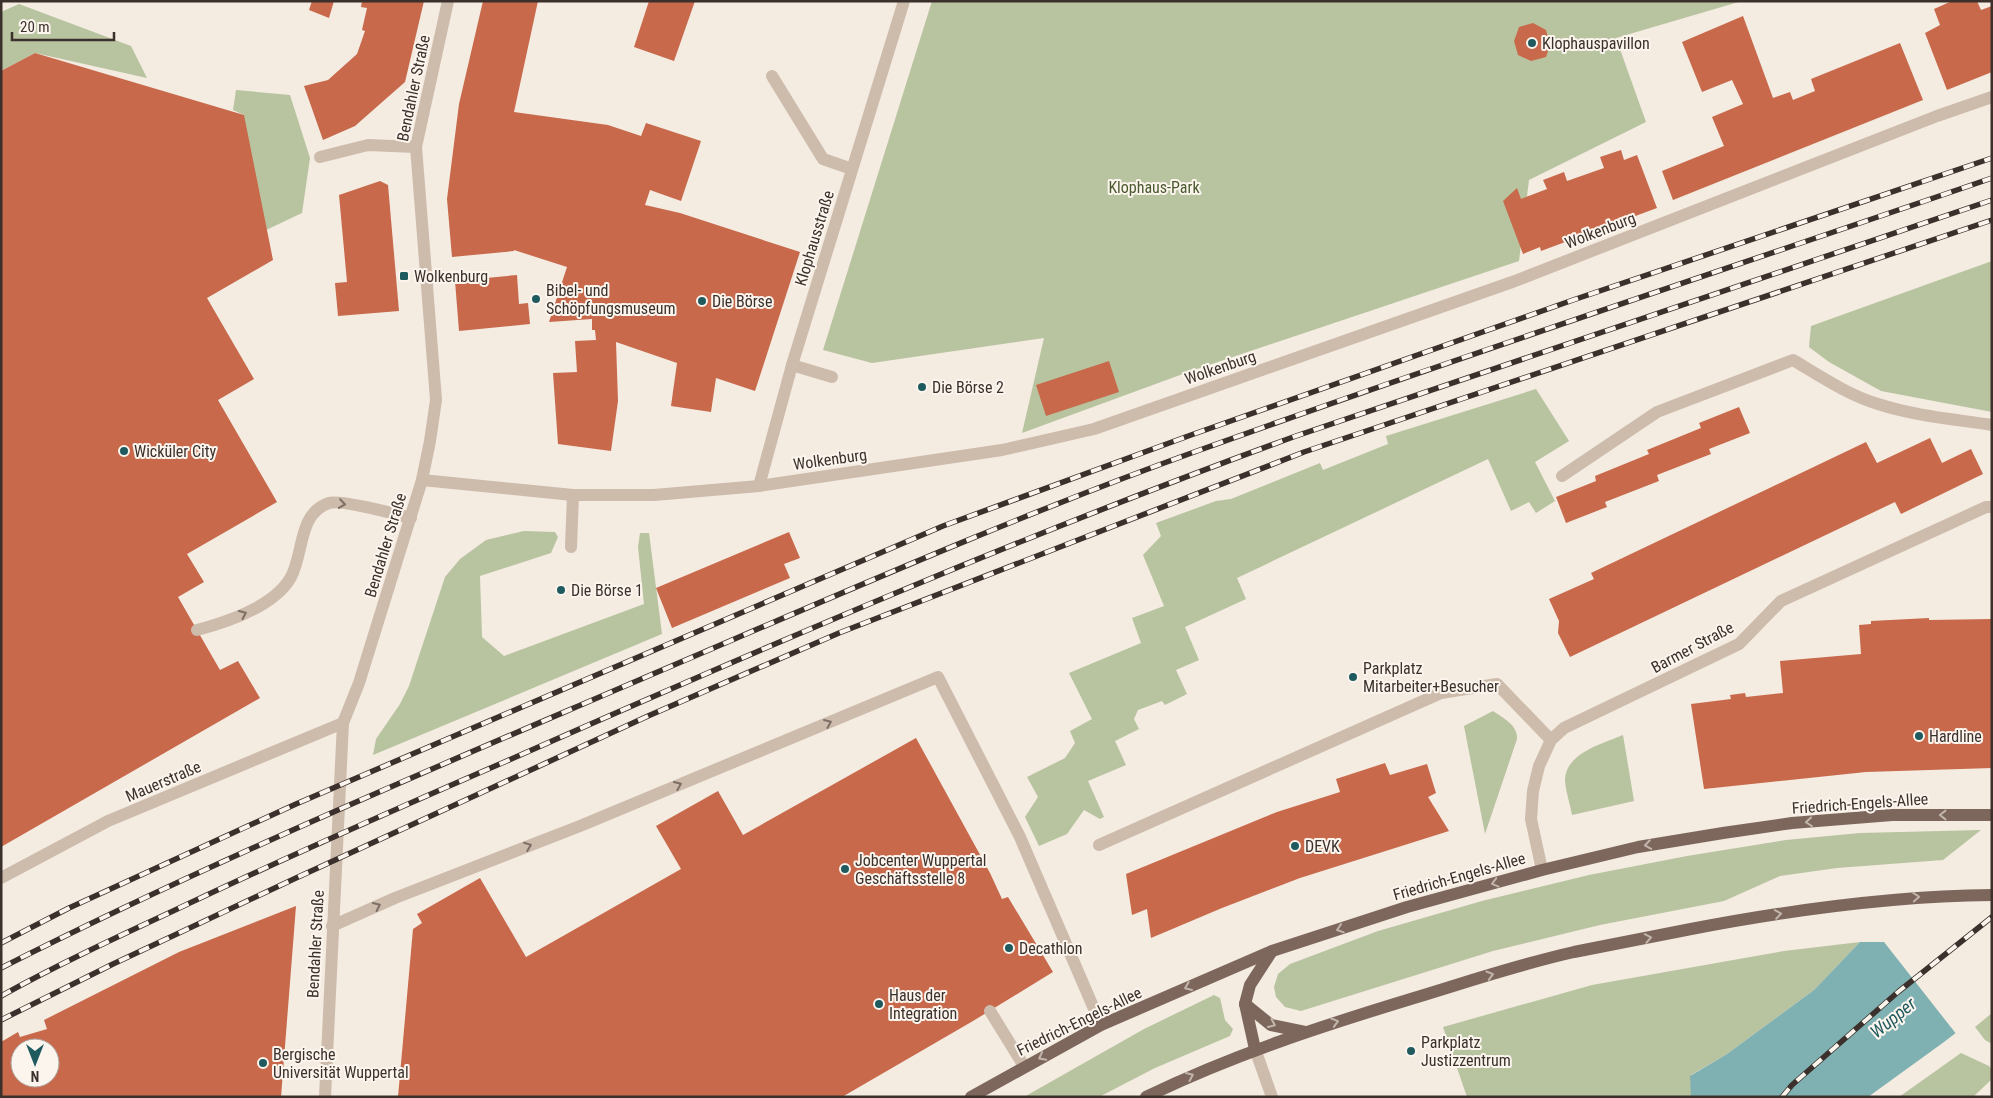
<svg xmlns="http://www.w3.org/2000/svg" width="1993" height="1098" font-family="'Roboto Condensed',sans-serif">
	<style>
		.green { fill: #b8c4a0 }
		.water { fill: #7fb0b2 }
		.pier { fill: #f4ebe1 }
		.building { fill: #c8694b; fill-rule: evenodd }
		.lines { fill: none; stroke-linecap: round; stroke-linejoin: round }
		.service { stroke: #cdbbac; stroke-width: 12 }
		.minor { stroke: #cdbbac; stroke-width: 12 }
		.tertiary { stroke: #cdbbac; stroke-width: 12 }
		.primary { stroke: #7d675c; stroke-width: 12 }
		.rail-casing { stroke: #3b302b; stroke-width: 5.5 }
		.rail { stroke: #fbf5ee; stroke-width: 4; stroke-dasharray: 11; stroke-linecap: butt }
		.oneway { stroke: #7d6f65 }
		.oneway2 { stroke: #c2b5ac }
		.poi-dot { fill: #1f5a5e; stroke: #fbf5ee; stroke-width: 2 }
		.labels { text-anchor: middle; stroke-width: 4; stroke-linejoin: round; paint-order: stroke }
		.poi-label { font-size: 16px; fill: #3b302b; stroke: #fbf5ee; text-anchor: start }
		.street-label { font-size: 16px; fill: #3b302b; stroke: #fbf5ee }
		.park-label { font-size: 16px; fill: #4a5a2e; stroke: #fbf5ee }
		.water-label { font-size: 18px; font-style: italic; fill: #1f5a5e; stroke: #fbf5ee }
	</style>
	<rect width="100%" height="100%" fill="#f4ebe1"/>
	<g class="green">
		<polygon points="932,1 1742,1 1616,38 1646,122 1529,180 1519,261 1191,371 1022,433 1044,338 872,363 823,350"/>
		<polygon points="19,4 131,46 147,78 35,53 1,71 1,12"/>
		<polygon points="236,90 290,95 310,158 302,213 247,239 244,115 233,110"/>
		<polygon points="1992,261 1992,412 1881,391 1829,362 1809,347 1811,326"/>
		<polygon points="1536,389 1569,441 1535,462 1555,501 1536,513 1529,502 1511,511 1488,459 1237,578 1246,599 1185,627 1199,660 1176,670 1187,694 1165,705 1162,701 1138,710 1134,719 1139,729 1115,741 1126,765 1088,781 1104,817 1100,819 1084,810 1067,834 1039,846 1025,817 1038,797 1027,777 1065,758 1075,743 1070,731 1092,719 1069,673 1141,643 1132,618 1164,606 1143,555 1161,536 1156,523 1216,501 1231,499 1320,463 1323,470 1388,444 1386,436"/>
		<polygon points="524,531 555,532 558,537 551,553 480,576 482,637 504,656 644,604 638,547 640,533 649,533 662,634 373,755 376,739 400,704 409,686 445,577 460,559 486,540"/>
		<path d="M1493 711C1503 718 1518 725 1517 739L1485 834 1464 726Z"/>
		<path d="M1623 735 1634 801 1572 815C1570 804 1566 792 1565 781 1565 753 1602 744 1623 735Z"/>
		<polygon points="1981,830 1943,860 1837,868 1780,876 1724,901 1600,925 1493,951 1301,1011 1285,1007 1276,997 1274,987 1278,974 1290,964 1378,931 1482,901 1589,875 1687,856 1786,840 1860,833"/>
		<polygon points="1860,942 1814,990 1727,1054 1691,1075 1691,1097 1467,1097 1443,1027 1592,985 1784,951"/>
		<polygon points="1214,995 1220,998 1225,1020 1233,1029 1230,1036 1155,1068 1099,1097 1024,1097 1144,1029"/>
		<polygon points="1992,1013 1992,1044 1985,1040 1975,1027"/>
		<polygon points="1961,1053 1989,1066 1992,1070 1992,1079 1973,1097 1899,1097"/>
	</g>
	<polygon class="water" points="1992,851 1992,1005 1944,1042 1868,1097 1691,1097 1690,1076 1727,1054 1814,990 1860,942"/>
	<polygon class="pier" points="1992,849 1992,1007 1957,1035 1884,942 1857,942"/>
	<g class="building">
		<polygon points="312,1 334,1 329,18 309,10"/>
		<polygon points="362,1 424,1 405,82 355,126 323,140 304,86 328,80 357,54 365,31 362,30 367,8 361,7"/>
		<polygon points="483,1 538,1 514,112 608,125 641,136 646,123 701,141 681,201 650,190 645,205 680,213 800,252 755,391 716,378 711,412 671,406 677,363 616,342 618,401 611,451 558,444 553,373 577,372 575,341 596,340 595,330 592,330 592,319 549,322 567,267 514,250 514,251 452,257 447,199 459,104"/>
		<polygon points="649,1 695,1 674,61 634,47"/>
		<polygon points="1952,1 1977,1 1981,10 1992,6 1992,72 1947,90 1925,33 1940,25 1934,9"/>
		<polygon points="1743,16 1773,98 1790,92 1793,100 1815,91 1811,79 1900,43 1923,100 1673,200 1662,171 1724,146 1712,117 1743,104 1732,80 1702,92 1682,42"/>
		<polygon points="1533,23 1546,30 1550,45 1546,57 1531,61 1518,55 1514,41 1519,27"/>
		<polygon points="35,53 244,115 273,260 207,298 254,379 218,400 277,502 187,554 204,582 178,597 220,670 238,661 260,698 1,847 1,71"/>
		<polygon points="1621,150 1624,160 1637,155 1657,208 1541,251 1540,247 1523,254 1503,201 1517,188 1521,199 1547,189 1543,180 1564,172 1567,181 1604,168 1600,157"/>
		<polygon points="380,181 388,185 399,311 338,316 335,283 347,282 339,195"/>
		<polygon points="517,275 519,304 528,303 530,324 459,331 455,281"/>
		<polygon points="1109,361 1119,392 1046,416 1036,385"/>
		<polygon points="1739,407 1750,433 1709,449 1711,454 1657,475 1659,481 1605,502 1607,507 1566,523 1556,497 1596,481 1595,476 1649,454 1647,450 1701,428 1699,423"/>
		<polygon points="1930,438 1942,463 1971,449 1983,474 1901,514 1895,502 1570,657 1558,633 1559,621 1549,599 1594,579 1591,573 1866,442 1877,463"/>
		<polygon points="789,532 800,558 784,564 790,578 672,628 656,588"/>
		<polygon points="1929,618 1929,620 1992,619 1992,768 1866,772 1704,789 1691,704 1731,699 1730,695 1745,693 1746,697 1783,693 1780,661 1861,654 1859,625 1871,624 1871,621"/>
		<polygon points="916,738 990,873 1002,899 1008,897 1053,972 973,1021 842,1097 398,1097 413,929 422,923 417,914 480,878 526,957 681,869 656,826 718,791 743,835"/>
		<polygon points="1385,763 1390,775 1427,764 1436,793 1428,797 1449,831 1300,878 1222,908 1151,938 1147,909 1132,915 1126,874 1277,812 1340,792 1336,779"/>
		<path d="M296 906 281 1097H1V1042L18 1032 20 1037 47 1029 44 1020 179 952ZM20 1048H50V1078H20Z"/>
	</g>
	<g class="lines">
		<g class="service">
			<polyline points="772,76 823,159 852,169"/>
			<polyline points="792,365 832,377"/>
			<polyline points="571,547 573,495"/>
			<path d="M197 630C227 622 275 606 291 577 304 553 298 513 329 503 340 499 396 514 411 518"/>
			<polyline points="1099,845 1441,693 1497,684 1551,740"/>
			<polyline points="332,926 395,898 580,826 938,677 1020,837 1101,1025"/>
			<polyline points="990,1011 1024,1066"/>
			<polyline points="1255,1049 1272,1097"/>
		</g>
		<g class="minor">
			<polyline points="448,1 416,147 436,400 430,441 422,480 573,495 654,495 759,486 1002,450 1094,429 1515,281 1937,116 1992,97"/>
			<polyline points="320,157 368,145 416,147"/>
			<path d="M1562 476 1657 412 1793 360C1820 376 1848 395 1878 404 1915 416 1954 419 1992 425"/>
			<polyline points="759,486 792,365 904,1"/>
			<polyline points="1542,870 1531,819 1533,791 1539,766 1551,740 1564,728 1739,644 1781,601 1986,507 1992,507"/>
		</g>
		<g class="tertiary">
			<polyline points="1,878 108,821 343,723"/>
			<polyline points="325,1097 343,723 359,683 422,480"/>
		</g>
		<g class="primary">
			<polyline points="1245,1004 1271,1025 1305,1032"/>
			<polyline points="1255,1049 1245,1004 1250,985 1272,951"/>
			<polyline points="971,1097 1101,1025 1272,951 1407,907 1542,870 1638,847 1723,833 1792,823 1892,815 1992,815"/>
			<path d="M1146 1097C1232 1055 1322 1026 1414 998 1467 982 1520 964 1574 952 1613 944 1652 937 1691 929 1790 910 1890 896 1992 895"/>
		</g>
		<g class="rail-casing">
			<g id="rail">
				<polyline points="1,943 69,908 296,804 943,526 1191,435 1573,300 1992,158"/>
				<path d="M1 968C210 862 425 772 639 680 824 601 1008 519 1197 451 1461 356 1727 269 1992 178"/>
				<path d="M1 996C57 965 115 938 173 911 284 858 396 809 509 760 769 645 1029 533 1296 436L1992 200"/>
				<polyline points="1,1020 113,964 296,878 648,716 839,633 1304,452 1992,220"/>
				<polyline points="1782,1097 1792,1085 1898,992 1992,917"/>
			</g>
		</g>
		<use href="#rail" class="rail"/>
	</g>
	<defs><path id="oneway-chevron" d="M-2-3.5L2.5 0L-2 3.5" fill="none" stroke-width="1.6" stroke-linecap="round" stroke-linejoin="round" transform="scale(1.25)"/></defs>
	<g class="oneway">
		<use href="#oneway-chevron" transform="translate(342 504) rotate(8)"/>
		<use href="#oneway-chevron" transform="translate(243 614) rotate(-24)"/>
		<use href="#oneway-chevron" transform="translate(828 723) rotate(-23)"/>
		<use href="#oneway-chevron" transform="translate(678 785) rotate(-23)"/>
		<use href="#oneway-chevron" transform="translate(528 846) rotate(-21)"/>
		<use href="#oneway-chevron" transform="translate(377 906) rotate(-25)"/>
	</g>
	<g class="oneway2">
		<use href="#oneway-chevron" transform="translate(1943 815) rotate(-180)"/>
		<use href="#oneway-chevron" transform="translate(1809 822) rotate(175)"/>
		<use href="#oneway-chevron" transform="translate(1648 845) rotate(171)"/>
		<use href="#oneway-chevron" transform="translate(1495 883) rotate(165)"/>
		<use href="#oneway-chevron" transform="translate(1916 897) rotate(-4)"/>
		<use href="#oneway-chevron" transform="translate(1778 914) rotate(-9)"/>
		<use href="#oneway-chevron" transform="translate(1340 929) rotate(162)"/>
		<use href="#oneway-chevron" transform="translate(1648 938) rotate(-11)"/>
		<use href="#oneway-chevron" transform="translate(1490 975) rotate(-16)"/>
		<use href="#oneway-chevron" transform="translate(1188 987) rotate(157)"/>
		<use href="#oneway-chevron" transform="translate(1335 1022) rotate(-17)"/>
		<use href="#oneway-chevron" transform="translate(1272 1024) rotate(24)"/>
		<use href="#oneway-chevron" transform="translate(1042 1057) rotate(152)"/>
		<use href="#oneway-chevron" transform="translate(1190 1076) rotate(-24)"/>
	</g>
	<g class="poi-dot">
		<circle cx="1532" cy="43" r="5"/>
		<rect x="399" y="271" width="10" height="10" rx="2.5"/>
		<circle cx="536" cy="299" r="5"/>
		<circle cx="702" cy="301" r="5"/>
		<circle cx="922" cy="387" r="5"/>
		<circle cx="124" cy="451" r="5"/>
		<circle cx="561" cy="590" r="5"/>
		<circle cx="1353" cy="677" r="5"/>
		<circle cx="1919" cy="736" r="5"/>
		<circle cx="1295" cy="846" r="5"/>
		<circle cx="845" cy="869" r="5"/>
		<circle cx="1009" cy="948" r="5"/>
		<circle cx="879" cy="1004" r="5"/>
		<circle cx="1411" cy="1051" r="5"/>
		<circle cx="263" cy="1063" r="5"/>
	</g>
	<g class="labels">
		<g class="poi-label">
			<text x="1542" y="49">Klophauspavillon</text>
			<text x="414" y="282">Wolkenburg</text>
			<text x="546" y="296">Bibel- und<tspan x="546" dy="18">Schöpfungsmuseum</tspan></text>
			<text x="712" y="307">Die Börse</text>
			<text x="932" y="393">Die Börse 2</text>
			<text x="134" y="457">Wicküler City</text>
			<text x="571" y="596">Die Börse 1</text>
			<text x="1363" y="674">Parkplatz<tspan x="1363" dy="18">Mitarbeiter+Besucher</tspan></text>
			<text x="1929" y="742">Hardline</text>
			<text x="1305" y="852">DEVK</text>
			<text x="855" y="866">Jobcenter Wuppertal<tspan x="855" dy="18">Geschäftsstelle 8</tspan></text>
			<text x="1019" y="954">Decathlon</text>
			<text x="889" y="1001">Haus der<tspan x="889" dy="18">Integration</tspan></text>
			<text x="1421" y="1048">Parkplatz<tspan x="1421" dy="18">Justizzentrum</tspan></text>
			<text x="273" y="1060">Bergische<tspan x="273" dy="18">Universität Wuppertal</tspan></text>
		</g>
		<g class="street-label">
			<text transform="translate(413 88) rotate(-78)" y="6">Bendahler Straße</text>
			<text transform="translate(1600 230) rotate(-21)" y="6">Wolkenburg</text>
			<text transform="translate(814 238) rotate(-73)" y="6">Klophausstraße</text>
			<text transform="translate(1220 367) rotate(-19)" y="6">Wolkenburg</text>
			<text transform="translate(830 459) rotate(-8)" y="6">Wolkenburg</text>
			<text transform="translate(385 545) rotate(-73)" y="6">Bendahler Straße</text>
			<text transform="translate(1692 647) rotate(-28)" y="6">Barmer Straße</text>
			<text transform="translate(163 781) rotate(-23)" y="6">Mauerstraße</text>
			<text transform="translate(1860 803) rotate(-4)" y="6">Friedrich-Engels-Allee</text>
			<text transform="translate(1459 876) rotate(-16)" y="6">Friedrich-Engels-Allee</text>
			<text transform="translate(315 944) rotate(-87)" y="6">Bendahler Straße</text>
			<text transform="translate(1079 1021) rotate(-26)" y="6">Friedrich-Engels-Allee</text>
		</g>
		<g class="park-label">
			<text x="1154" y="193">Klophaus-Park</text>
		</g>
		<g class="water-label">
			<text transform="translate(1893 1018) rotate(-39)" y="6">Wupper</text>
		</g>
	</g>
	<rect width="1993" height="1098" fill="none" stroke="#3b302b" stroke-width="5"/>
	<g transform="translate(35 1063) rotate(180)"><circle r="24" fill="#fbf5ee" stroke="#aea6a0"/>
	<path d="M0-4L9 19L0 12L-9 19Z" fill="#1f5a5e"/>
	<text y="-8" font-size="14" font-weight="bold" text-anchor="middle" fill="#3b302b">N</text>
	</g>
	<path d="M12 32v8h102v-8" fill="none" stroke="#3b302b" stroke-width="2.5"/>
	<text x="20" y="32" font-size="15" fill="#3b302b" stroke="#fbf5ee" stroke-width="4" paint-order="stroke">20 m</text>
</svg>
